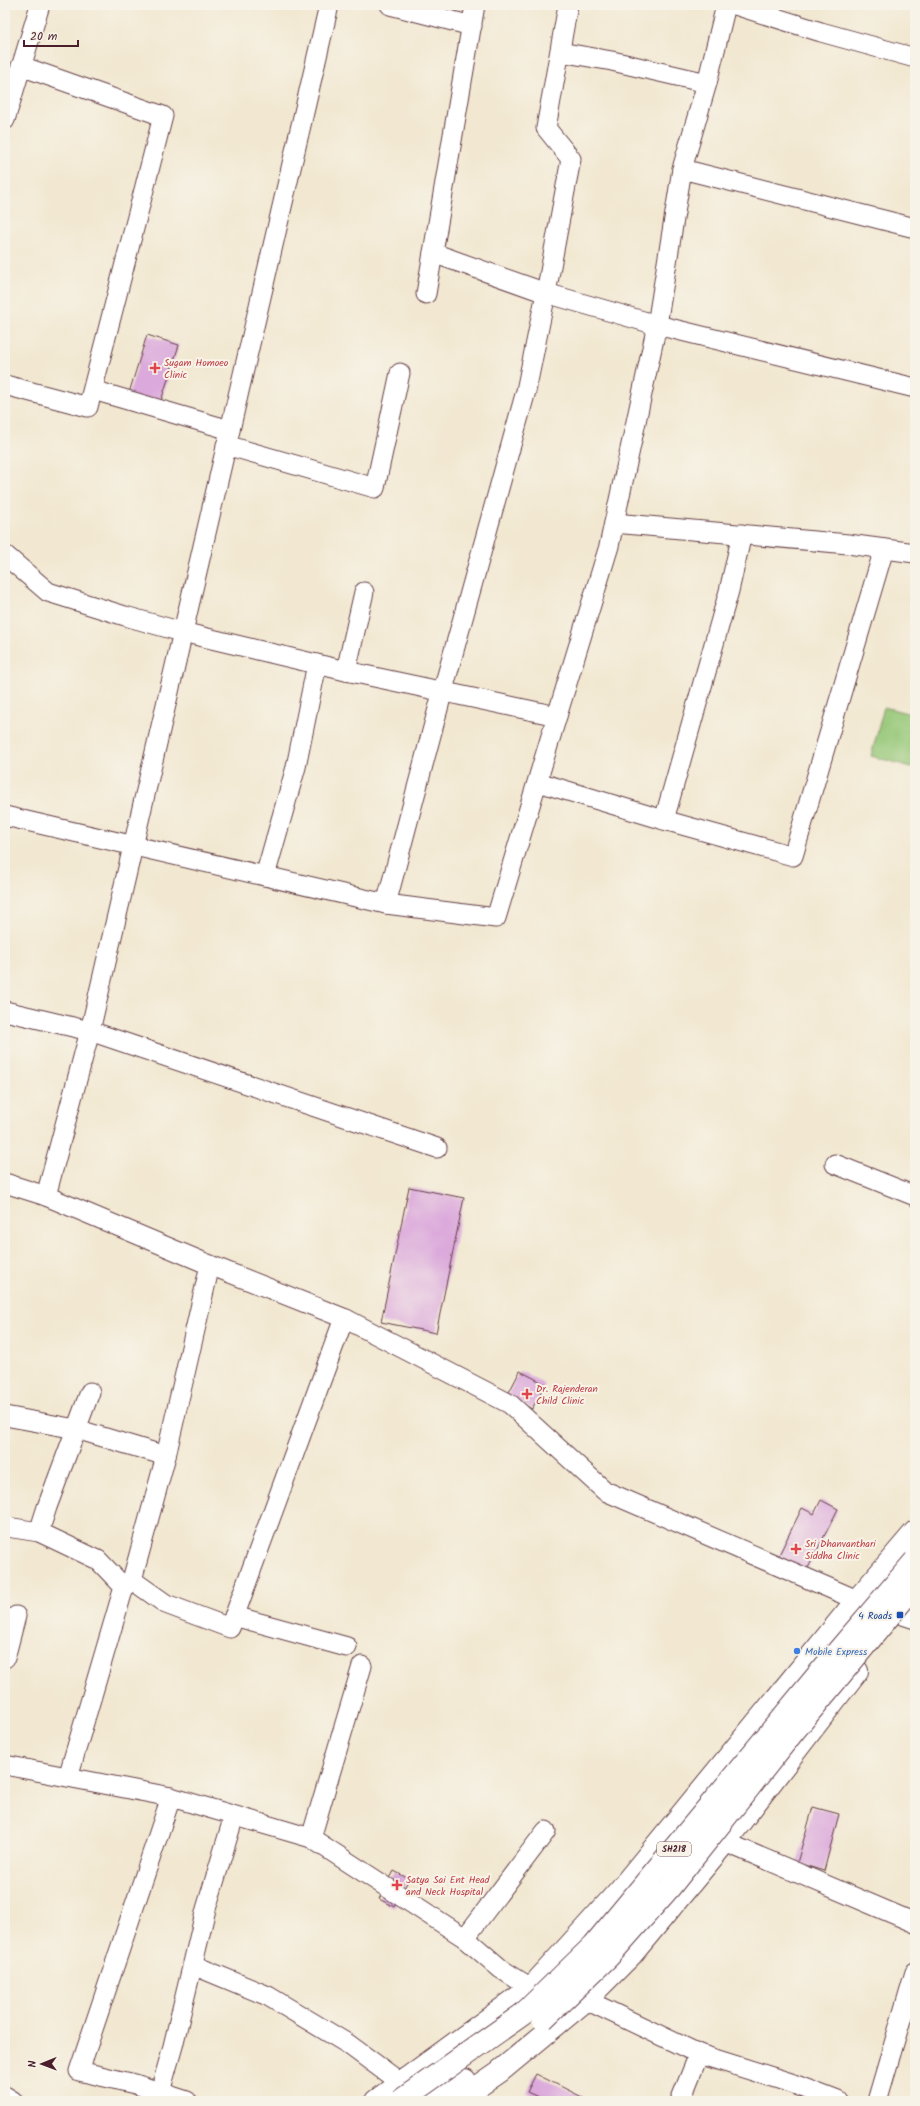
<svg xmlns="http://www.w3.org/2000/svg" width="920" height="2106" font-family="Kalam,sans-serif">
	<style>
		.green { fill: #95c777; stroke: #707351 }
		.building { fill: #dba9db }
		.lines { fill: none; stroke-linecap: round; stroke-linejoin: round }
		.minor-casing { stroke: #633d44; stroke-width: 21 }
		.major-casing { stroke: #633d44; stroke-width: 24 }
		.minor { stroke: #fff; stroke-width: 19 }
		.major { stroke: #fff; stroke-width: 22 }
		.major-bridge-casing { stroke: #633d44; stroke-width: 24; stroke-linecap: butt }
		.major-bridge { stroke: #fff; stroke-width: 22 }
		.health-dot { fill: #e0444e; stroke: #f7f3e8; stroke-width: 1.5 }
		.transit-dot { fill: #1a4fb4; stroke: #f7f3e8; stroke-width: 1.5 }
		.shop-dot { fill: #3f7fe0; stroke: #f7f3e8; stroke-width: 1.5 }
		.labels { text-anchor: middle; stroke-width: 4; stroke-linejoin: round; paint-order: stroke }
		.shield { fill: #f7f3e8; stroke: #7e5f64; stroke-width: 1 }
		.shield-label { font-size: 9px; font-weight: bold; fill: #4a1f2b }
		.health-label { font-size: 10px; fill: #be3a42; stroke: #f7f3e8; text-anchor: start }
		.transit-label { font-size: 10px; fill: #164399; stroke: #f7f3e8; text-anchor: end }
		.shop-label { font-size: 10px; fill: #366cbe; stroke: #f7f3e8; text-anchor: start }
	</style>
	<rect width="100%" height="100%" fill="#f7f3e8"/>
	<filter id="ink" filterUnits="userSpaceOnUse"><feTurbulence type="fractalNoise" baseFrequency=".025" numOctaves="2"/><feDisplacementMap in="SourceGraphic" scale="8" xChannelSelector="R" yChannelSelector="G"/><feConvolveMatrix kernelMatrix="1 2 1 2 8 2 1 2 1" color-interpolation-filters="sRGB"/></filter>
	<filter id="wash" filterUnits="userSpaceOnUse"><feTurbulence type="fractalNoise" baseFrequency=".012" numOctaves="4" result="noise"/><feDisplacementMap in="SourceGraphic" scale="16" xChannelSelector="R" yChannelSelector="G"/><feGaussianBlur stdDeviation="0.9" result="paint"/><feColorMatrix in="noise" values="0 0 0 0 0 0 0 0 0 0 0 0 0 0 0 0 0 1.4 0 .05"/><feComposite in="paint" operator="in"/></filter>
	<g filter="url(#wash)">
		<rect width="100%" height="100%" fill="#f2e8d1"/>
		<polygon class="green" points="884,707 915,715 915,768 871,756"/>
		<g id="blocks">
			<g class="building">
				<polygon points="147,335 179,345 159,407 128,396"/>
				<polygon points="409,1187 464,1198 436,1333 381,1322"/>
				<polygon points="520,1371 545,1384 532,1409 507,1396"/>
				<polygon points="821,1500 838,1509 807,1570 775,1563 802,1508 814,1514"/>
				<polygon points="813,1807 839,1814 824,1871 797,1863"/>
				<polygon points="394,1871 409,1879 394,1907 379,1899"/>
				<polygon points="536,2074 590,2101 547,2101 527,2092"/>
			</g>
		</g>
	</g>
	<g filter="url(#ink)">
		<use href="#blocks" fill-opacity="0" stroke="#633d44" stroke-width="1"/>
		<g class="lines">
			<g class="minor-casing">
				<g id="minor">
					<polyline points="390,5 472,26"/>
					<polyline points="568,5 546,128 571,159 546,293 657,325 915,388"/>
					<polyline points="735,5 821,32 915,58"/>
					<polyline points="560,52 612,61 707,83"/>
					<polyline points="5,120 40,5"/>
					<polyline points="682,169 915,228"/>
					<polyline points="426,294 475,5"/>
					<polyline points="5,385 88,407 163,116 21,66"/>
					<polyline points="93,390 230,430"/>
					<polyline points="226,445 375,488 400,373"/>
					<polyline points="614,523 848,544 915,553"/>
					<polyline points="5,555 48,592 125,616 182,632 346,671 557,716 609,546 657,325 682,169 707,83 726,5"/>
					<polyline points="346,671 364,592"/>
					<polyline points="538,782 664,820 793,856 884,549"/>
					<polyline points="5,816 386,904 496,918 557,716"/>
					<polyline points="664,820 729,591 742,534"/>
					<polyline points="265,876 296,767 317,664"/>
					<polyline points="386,904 443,690 526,391 546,293 433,253"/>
					<polyline points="5,1011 90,1031 437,1148"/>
					<polyline points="835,1164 915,1196"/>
					<polyline points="5,1183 46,1196 210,1265 346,1319 510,1404 605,1491 857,1600 915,1619"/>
					<polyline points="46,1196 90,1031 329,5"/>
					<polyline points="5,1416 76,1429 166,1456"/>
					<polyline points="7,1527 39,1532 98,1560 124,1587"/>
					<polyline points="39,1532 47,1507 90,1392"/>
					<polyline points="132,1580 166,1604 230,1628 340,1329 346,1319"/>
					<polyline points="234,1616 347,1647"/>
					<polyline points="5,1658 16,1616"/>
					<polyline points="5,1765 171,1797 311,1838 465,1938 501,1969 531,1988"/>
					<polyline points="68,1777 124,1587 132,1580 166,1456 210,1265"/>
					<polyline points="171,1797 79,2071 135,2084 187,2101"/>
					<polyline points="311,1838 362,1666"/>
					<polyline points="725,1842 915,1923"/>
					<polyline points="465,1938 546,1831"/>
					<polyline points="193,1965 268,1996 348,2044 401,2083"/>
					<polyline points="586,2000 699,2054 791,2083 838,2101"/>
					<polyline points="160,2092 173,2046 206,1909 234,1816"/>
					<polyline points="5,2096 13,2101"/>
					<polyline points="680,2101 699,2054"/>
					<polyline points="877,2101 915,1972"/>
				</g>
			</g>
			<g class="major-casing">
				<g id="major">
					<polyline points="376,2101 531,1988 619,1891 857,1600 915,1532"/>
					<polyline points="436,2101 465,2080"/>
					<polyline points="457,2101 499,2072 586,2000 631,1955 725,1842 857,1671"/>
				</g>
			</g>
			<use href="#minor" class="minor"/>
			<use href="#major" class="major"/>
			<g class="major-bridge-casing">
				<g id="major-bridge">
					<polyline points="543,2019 609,1956 670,1887 794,1731 915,1585"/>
					<polyline points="400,2101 523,2014 594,1945 821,1671 915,1561"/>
				</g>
			</g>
			<use href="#major-bridge" class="major-bridge"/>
		</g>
	</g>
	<g class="health-dot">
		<path d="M153 362h4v4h4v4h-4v4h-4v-4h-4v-4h4z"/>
		<path d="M525 1388h4v4h4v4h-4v4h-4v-4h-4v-4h4z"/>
		<path d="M794 1543h4v4h4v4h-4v4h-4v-4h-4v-4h4z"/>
		<path d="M395 1879h4v4h4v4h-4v4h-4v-4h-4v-4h4z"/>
	</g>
	<rect class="transit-dot" x="896" y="1611" width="8" height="8" rx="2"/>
	<circle class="shop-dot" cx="797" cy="1651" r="4"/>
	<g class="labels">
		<rect class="shield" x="657" y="1842" width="34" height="14" rx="3"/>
		<g class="shield-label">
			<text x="674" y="1852">SH218</text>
		</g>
		<g class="health-label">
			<text x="164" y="366">Sugam Homoeo<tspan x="164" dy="12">Clinic</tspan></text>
			<text x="536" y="1392">Dr. Rajenderan<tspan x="536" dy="12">Child Clinic</tspan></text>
			<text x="805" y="1547">Sri Dhanvanthari<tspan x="805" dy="12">Siddha Clinic</tspan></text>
			<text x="406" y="1883">Satya Sai Ent Head<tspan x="406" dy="12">and Neck Hospital</tspan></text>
		</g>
		<g class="transit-label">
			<text x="892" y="1619">4 Roads</text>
		</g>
		<g class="shop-label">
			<text x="805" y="1655">Mobile Express</text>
		</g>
	</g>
	<rect width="920" height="2106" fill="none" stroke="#f7f3e8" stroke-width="20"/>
	<g transform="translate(42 2064) rotate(269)" stroke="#f7f3e8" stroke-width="3" paint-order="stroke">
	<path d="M0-3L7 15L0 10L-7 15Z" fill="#4a1f2b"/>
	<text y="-6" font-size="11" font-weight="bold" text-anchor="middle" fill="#4a1f2b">N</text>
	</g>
	<path d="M24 40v6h54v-6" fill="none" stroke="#4a1f2b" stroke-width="2"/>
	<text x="30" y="40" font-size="12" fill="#4a1f2b" stroke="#f7f3e8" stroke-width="3" paint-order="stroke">20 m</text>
</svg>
